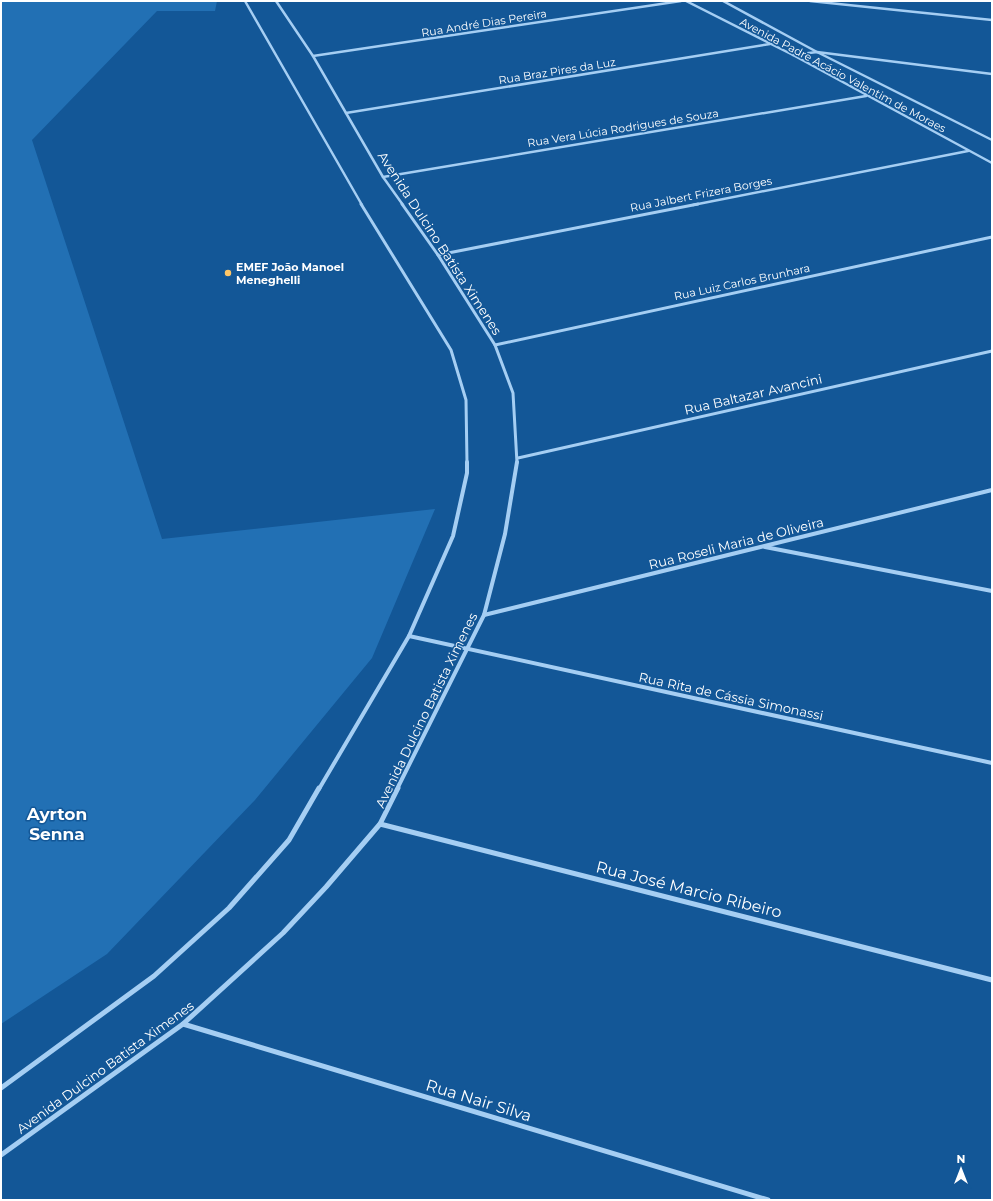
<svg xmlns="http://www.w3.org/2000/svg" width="993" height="1201" font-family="Montserrat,sans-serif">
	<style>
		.green { fill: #2270b4 }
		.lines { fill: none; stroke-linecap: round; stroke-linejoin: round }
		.street-far3 { stroke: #a5cef3; stroke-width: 2.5 }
		.street-far2 { stroke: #a5cef3; stroke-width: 3 }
		.street-far1 { stroke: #a5cef3; stroke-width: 4 }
		.street { stroke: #a5cef3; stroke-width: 5 }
		.poi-dot { fill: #ffc767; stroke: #135797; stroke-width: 1.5 }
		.labels { text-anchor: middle; stroke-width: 3; stroke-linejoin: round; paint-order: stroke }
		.far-street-label { font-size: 11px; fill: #fff; stroke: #135797 }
		.far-poi-label { font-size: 11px; font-weight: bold; fill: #fff; stroke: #135797; text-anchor: start }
		.street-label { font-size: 13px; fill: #fff; stroke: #135797 }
		.near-street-label { font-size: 16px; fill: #fff; stroke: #135797 }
		.district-label { font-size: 17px; font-weight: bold; fill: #fff; stroke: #135797 }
	</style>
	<rect width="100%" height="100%" fill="#135797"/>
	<polygon class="green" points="1,1 217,1 215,11 157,11 32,140 162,539 435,509 372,658 255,800 107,954 1,1024"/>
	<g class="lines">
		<g class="street-far3">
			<polyline points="245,1 362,205"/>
			<polyline points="276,1 313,56 383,177 403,205"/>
			<polyline points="686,1 793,55 992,163"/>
			<polyline points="723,1 817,52 992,140"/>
			<polyline points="810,1 992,20"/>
			<polyline points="793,55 817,52 992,74"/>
			<polyline points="313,56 681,1"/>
			<polyline points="346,113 770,44"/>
			<polyline points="383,177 866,96"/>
			<polyline points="693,205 968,151"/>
		</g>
		<g class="street-far2">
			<polyline points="361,204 451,350 466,400 467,463"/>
			<polyline points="402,204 438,255 495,345 513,393 517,463"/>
			<polyline points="438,255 698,204"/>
			<polyline points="495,345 992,237"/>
			<polyline points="518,458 992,351"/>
		</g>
		<g class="street-far1">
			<polyline points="765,547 992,591"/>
			<polyline points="484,615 992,490"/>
			<polyline points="409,636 992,763"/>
			<polyline points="319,789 409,636 453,536 467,473 467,462"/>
			<polyline points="397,789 484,615 505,534 517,462"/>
		</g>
		<g class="street">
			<polyline points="380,824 992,980"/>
			<polyline points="183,1024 768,1200"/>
			<polyline points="1,1088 154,976 229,908 289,840 319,788"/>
			<polyline points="1,1155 183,1024 283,933 326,887 380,824 398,788"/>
		</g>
	</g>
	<circle class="poi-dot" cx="228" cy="273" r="4"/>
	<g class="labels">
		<g class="far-street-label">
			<text transform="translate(484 23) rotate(-9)" y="4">Rua André Dias Pereira</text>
			<text transform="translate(557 71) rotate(-9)" y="4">Rua Braz Pires da Luz</text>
			<text transform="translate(843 75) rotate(28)" y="4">Avenida Padre Acácio Valentim de Moraes</text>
			<text transform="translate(623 128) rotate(-9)" y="4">Rua Vera Lúcia Rodrigues de Souza</text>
			<text transform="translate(701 194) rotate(-11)" y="4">Rua Jalbert Frizera Borges</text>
			<text transform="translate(742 282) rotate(-12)" y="4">Rua Luiz Carlos Brunhara</text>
		</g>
		<g class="far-poi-label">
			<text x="236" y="271">EMEF João Manoel<tspan x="236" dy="13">Meneghelli</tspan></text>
		</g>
		<g class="street-label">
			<text transform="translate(440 243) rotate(57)" y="5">Avenida Dulcino Batista Ximenes</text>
			<text transform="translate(753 394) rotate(-13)" y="5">Rua Baltazar Avancini</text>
			<text transform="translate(736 543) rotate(-14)" y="5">Rua Roseli Maria de Oliveira</text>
			<text transform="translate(731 696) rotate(12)" y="5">Rua Rita de Cássia Simonassi</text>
			<text transform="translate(426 710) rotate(-64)" y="5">Avenida Dulcino Batista Ximenes</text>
			<text transform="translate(105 1067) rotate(-36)" y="5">Avenida Dulcino Batista Ximenes</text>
		</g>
		<g class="near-street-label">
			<text transform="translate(689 889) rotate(14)" y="6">Rua José Marcio Ribeiro</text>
			<text transform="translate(479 1100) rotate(17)" y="6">Rua Nair Silva</text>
		</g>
		<g class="district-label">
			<text x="57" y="820">Ayrton<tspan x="57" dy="20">Senna</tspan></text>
		</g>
	</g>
	<rect width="993" height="1201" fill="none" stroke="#ffffff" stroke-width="4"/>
	<g transform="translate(961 1169)" stroke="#135797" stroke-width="3" paint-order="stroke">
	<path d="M0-3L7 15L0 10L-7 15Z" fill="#ffffff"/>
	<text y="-6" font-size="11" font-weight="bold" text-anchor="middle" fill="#ffffff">N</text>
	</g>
</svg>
